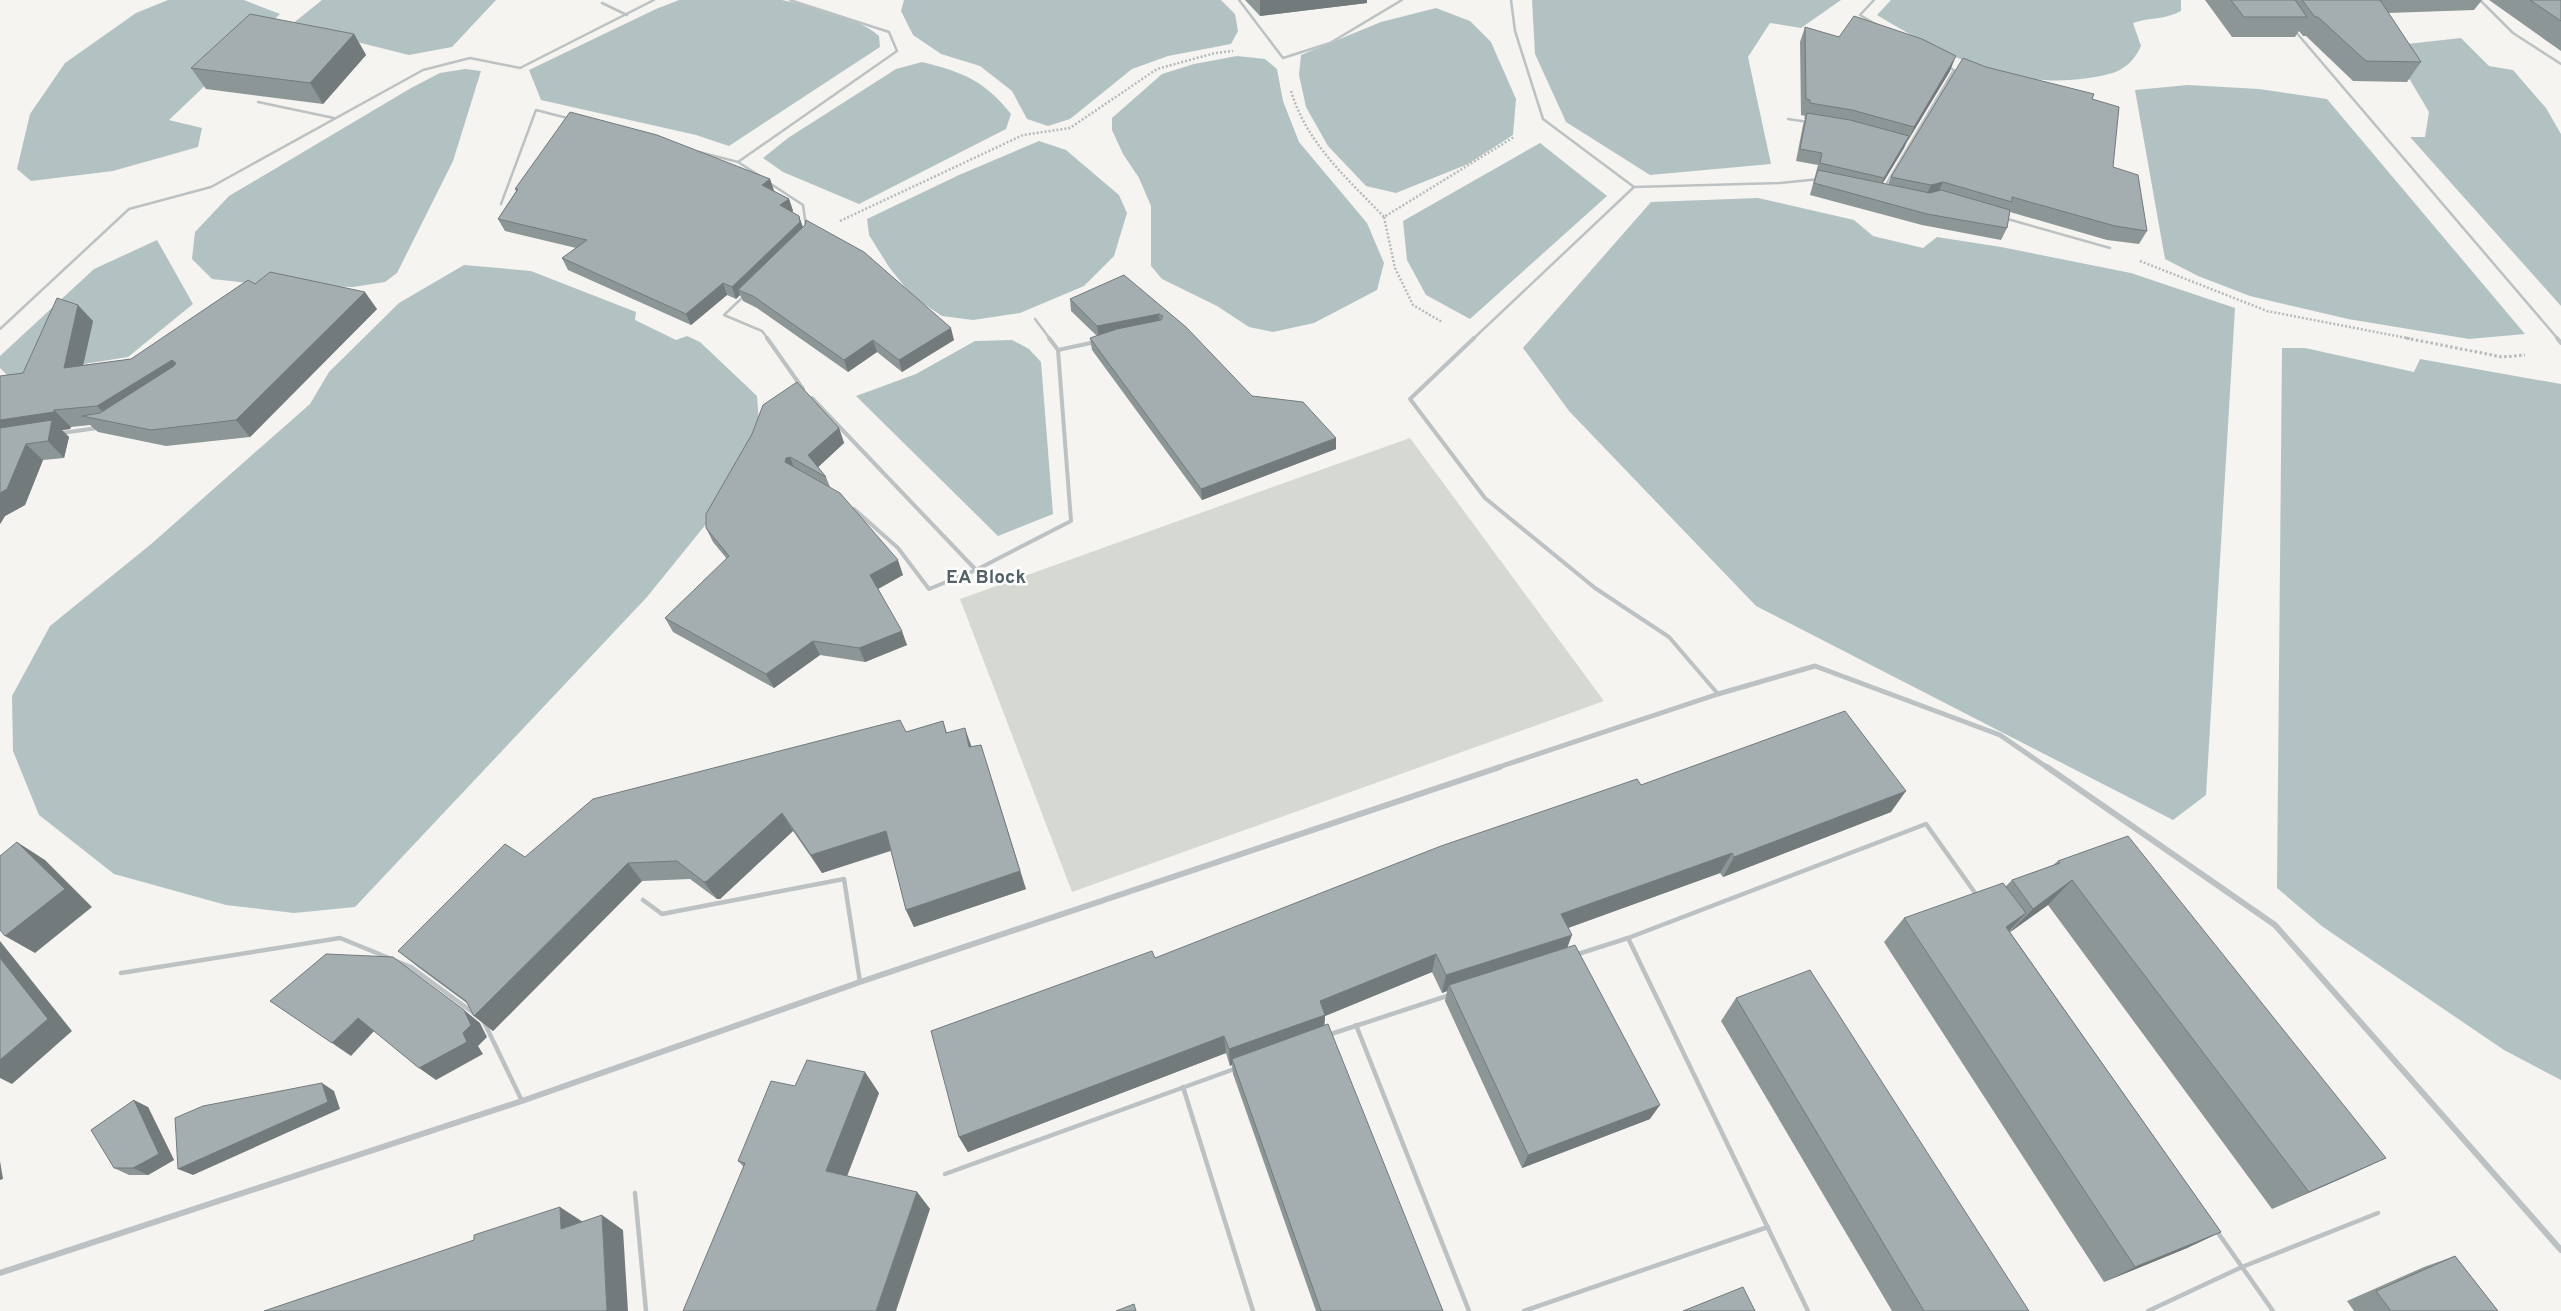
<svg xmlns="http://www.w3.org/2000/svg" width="2561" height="1311" font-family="Overpass,sans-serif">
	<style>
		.green { fill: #d6d9d1 }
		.water { fill: #b2c2c3 }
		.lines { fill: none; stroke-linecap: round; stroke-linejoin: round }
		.path-far1 { stroke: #b6babb; stroke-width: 2.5; stroke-dasharray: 2 2; stroke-linecap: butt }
		.path { stroke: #b6babb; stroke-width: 3; stroke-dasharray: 2.5 2.5; stroke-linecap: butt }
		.service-far2 { stroke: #bcc1c3; stroke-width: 2.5 }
		.service-far1 { stroke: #bcc1c3; stroke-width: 4 }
		.service { stroke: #bcc1c3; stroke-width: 4.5 }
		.minor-far1 { stroke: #bcc1c3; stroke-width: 5 }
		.minor { stroke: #bcc1c3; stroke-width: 6 }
		.wall { fill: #8d9697 }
		.shaded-wall { fill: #737a7b }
		.building { fill: #a4aeb0; stroke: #737a7b }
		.labels { text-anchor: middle; stroke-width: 5; stroke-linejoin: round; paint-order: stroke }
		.neighbourhood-label { font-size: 19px; font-weight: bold; fill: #536266; stroke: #fff }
	</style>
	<rect width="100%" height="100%" fill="#f5f4f1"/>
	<polygon class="green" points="1410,438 1604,701 1072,892 960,599"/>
	<g class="water">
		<polygon points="168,0 244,0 280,14 169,120 202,128 198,147 113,171 31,181 17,169 30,114 65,63 136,13"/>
		<polygon points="322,0 496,0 452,47 409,55 361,43 320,30 291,25"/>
		<path d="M679 0H782C811 6 858 17 879 36L880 47 729 146 696 135 541 100 529 70 656 9Z"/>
		<polygon points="904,0 1221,0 1235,14 1238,31 1231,44 1168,56 1132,69 1070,119 1048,126 1027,119 1012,91 980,66 941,54 913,35 901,11"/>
		<polygon points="1532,0 1841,0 1801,28 1770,23 1748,57 1771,164 1650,175 1566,122 1535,54"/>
		<path d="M1891 0H2181V11C2165 20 2149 17 2133 23L2141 46C2129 71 2114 74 2089 78 2009 90 1944 55 1877 15Z"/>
		<polygon points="1436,8 1470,21 1491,42 1516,99 1513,135 1468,164 1396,193 1366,186 1328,146 1306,107 1299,75 1301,55 1381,22"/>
		<polygon points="2461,38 2489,66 2513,70 2546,108 2561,134 2561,306 2410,137 2425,137 2429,112 2391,48 2407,44"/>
		<polygon points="1237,56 1265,59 1277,69 1283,101 1299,142 1367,223 1384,263 1377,290 1314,323 1273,332 1249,327 1217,306 1162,279 1151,266 1151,206 1139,178 1123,154 1112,130 1112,118 1162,74 1194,64"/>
		<path d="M922 62C962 72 984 80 1011 114L1006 129 859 204 783 172 763 158 788 138 896 69Z"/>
		<polygon points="465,69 481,71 453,161 397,273 385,282 353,287 269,285 212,279 192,259 195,232 229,196 411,88 440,73"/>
		<polygon points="2188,85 2259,89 2327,99 2525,334 2469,339 2348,319 2250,296 2198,276 2165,259 2135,90"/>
		<polygon points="1039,141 1066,150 1119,195 1127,213 1114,256 1084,286 1020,313 973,320 942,316 912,296 889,267 869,235 867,219 959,175"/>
		<polygon points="1540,143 1607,196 1470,319 1426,295 1407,260 1403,221"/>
		<polygon points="1758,198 1854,220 1873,236 1923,248 1937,237 2001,247 2131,273 2235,308 2206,795 2173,820 1756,606 1569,411 1523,348 1651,202"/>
		<polygon points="157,240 193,304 128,357 8,376 0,368 0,356 94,269"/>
		<polygon points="464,265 531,271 636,312 635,320 676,340 687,336 700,342 757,396 760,435 715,513 647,597 355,907 294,913 226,905 114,874 39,815 13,751 12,696 50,626 150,545 310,404 329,372 399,303"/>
		<polygon points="1012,340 1029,349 1041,362 1053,514 998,536 856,396 916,374 975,341"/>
		<polygon points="2282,348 2305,348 2414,372 2420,359 2561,384 2561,1080 2504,1050 2323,927 2277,888"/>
	</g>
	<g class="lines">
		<g class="path-far1">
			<path d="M1291 91C1307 144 1347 178 1384 217L1514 137"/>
			<polyline points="1384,217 1395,268 1413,305 1442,322"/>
			<polyline points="840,221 1023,135 1070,128 1157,69 1215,53 1233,51"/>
			<polyline points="2140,261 2267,311 2412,339"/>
		</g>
		<polyline class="path" points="2406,338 2502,357 2525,355"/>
		<g class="service-far2">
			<polyline points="1239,0 1283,58 1330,43 1402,0"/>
			<polyline points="1511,0 1515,31 1543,119 1634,187 1780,183 1820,179"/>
			<polyline points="1874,0 1860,15 1877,25"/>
			<polyline points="2480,0 2513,33 2561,64"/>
			<polyline points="602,3 627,15"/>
			<polyline points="2295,31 2558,339"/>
			<polyline points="258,102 334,118"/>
			<polyline points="1788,119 1808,122"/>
			<polyline points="699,152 738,162"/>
			<polyline points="760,176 738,162 897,51 889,32 790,0"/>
			<polyline points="768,182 803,205 806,226"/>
			<polyline points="1884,188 1954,70 1948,67"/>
			<polyline points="501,204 536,110 571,119"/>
			<polyline points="2004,218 2110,248"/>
			<polyline points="744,296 724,315 762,331 768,339"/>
			<polyline points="1035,319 1050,339"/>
			<polyline points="0,329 129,209 211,187 423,70 470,58 520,68 654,0"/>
			<polyline points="1473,339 1634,187"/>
		</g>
		<g class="service-far1">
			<polyline points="767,338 803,389"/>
			<polyline points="1474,338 1410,399 1485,498 1595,588 1669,637 1718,694"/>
			<polyline points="2557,338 2561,343"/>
			<polyline points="1058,350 1095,342"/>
			<polyline points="812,398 976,570"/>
			<polyline points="62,433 97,428"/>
			<polyline points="854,509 898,548 929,589 976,570 1071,521 1058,350 1049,338"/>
		</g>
		<g class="service">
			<polyline points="643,900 662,914 844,879 860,982"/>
			<polyline points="1628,938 1808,1311"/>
			<polyline points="1575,955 1628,938 1926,824 1978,897"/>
			<polyline points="396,961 411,967 475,1014"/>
			<polyline points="121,973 340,938 389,958"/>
			<polyline points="484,1022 522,1101"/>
			<polyline points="1356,1025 1469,1311"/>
			<polyline points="1328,1035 1450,995"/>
			<polyline points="1183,1087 1253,1311"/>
			<polyline points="945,1174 1237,1068"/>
			<polyline points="635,1193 646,1311"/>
			<polyline points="2216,1230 2273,1311"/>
			<polyline points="1524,1311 1768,1227"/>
			<polyline points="2148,1311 2242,1267 2378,1213"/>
		</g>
		<polyline class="minor-far1" points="1496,768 1718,694 1815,666 2000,735 2048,768"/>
		<g class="minor">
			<polyline points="2047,767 2275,925 2561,1250"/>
			<polyline points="0,1273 522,1101 860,982 1500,767"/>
		</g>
	</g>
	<g class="wall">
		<polygon points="1245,0 1367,0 1367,3 1260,16"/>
		<polygon points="2205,0 2482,0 2474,10 2388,13 2421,62 2407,82 2353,81 2306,36 2303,36 2299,31 2295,37 2232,37"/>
		<polygon points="2489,0 2561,0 2561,51"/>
		<polygon points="1805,27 1950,71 1907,142 1904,148 1883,183 1888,185 1891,177 1986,67 2092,99 2113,167 2147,231 2139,244 2107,240 2010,212 2007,228 2001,240 1922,225 1810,195 1818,165 1796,161 1803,125 1805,119 1804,119 1805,116 1801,115 1800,42"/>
		<polygon points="354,34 366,55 323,104 206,89 191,68"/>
		<polygon points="770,179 774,191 789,199 793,211 792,212 803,228 954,340 902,372 877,352 848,372 757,308 743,301 740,295 736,299 727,295 691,325 568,270 562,258 576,248 505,231 498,219 516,191 515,189"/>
		<polygon points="1124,275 1252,396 1336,449 1202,500 1092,350 1090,338 1097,336 1071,311 1070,299"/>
		<polygon points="255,284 377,309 250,437 166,446 98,432 90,425 71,427 70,429 62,430 69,437 64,458 43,460 25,505 5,516 0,524 0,376 23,373 93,321 83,365 131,359"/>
		<polygon points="839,428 844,443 818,467 826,477 830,487 903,575 878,589 907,645 865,662 820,655 774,688 673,632 665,618 727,559 713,542 706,528 752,434"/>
		<polygon points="943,721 947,733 1026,889 914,927 906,910 891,851 822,873 793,831 720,899 717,899 690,879 642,881 493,1031 474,1016 468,1004 418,967 398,951 525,857 906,732"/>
		<polygon points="1641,785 1891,812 1723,877 1720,873 1568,928 1567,947 1650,1119 1522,1168 1445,1001 1447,991 1442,993 1432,972 1325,1016 1324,1026 1443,1311 1316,1311 1233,1074 1232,1065 1230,1066 1226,1053 968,1152 959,1137 1155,958"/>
		<polygon points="2058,861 2386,1158 2347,1176 2272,1209 2048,905 2010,932 2221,1232 2187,1248 2104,1282 1884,942 1904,918 2006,886 2012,880 2053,865"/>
		<polygon points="1736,998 2029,1311 1892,1311 1721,1021"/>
		<polygon points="795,1086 879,1093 847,1176 917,1192 930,1209 743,1166 738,1161"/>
		<polygon points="148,1107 174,1160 148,1175 129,1175 114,1168"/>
		<polygon points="2455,1256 2498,1311 2354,1311 2347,1301 2424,1267"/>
	</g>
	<g class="shaded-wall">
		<polygon points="1260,0 1367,0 1367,3 1260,16"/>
		<polygon points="354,34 366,55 323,104 310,83"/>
		<polygon points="1956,56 1950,71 1907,142 1914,127"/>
		<polygon points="1909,136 1904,148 1879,189 1884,178"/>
		<polygon points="770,179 774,191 762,185"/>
		<polygon points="1943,182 1937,196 1925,199 1931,185"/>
		<polygon points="789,199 793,211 784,217 780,205"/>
		<polygon points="799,216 803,227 738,290 740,295 736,299 732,287"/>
		<polygon points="723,283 727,295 691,325 686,314"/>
		<polygon points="365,292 377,309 250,437 236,420"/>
		<polygon points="78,305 93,321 79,384 64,368"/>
		<polygon points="1159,314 1160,326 1099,338 1097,326"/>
		<polygon points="951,328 954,340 902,372 899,360"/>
		<polygon points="873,340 877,352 848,372 844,360"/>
		<polygon points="172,360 186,376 113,422 97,406"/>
		<polygon points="54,410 71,427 70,429 62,430 69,437 64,458 48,441 0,440 0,420"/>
		<polygon points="839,428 844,443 814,471 808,455"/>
		<polygon points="1336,438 1336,449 1202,500 1201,489"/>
		<polygon points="26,444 43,460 25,505 5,516 0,524 0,493"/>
		<polygon points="790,457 796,473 785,462 786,458"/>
		<polygon points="898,560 903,575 876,590 870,575"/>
		<polygon points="902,631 907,645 865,662 859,648"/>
		<polygon points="813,641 820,655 774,688 766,674"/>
		<polygon points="965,728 972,748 969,747"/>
		<polygon points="987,764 1026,889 914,927 906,910"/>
		<polygon points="1906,791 1891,812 1723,877 1734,857"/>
		<polygon points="782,813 793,831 720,899 717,899 704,882"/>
		<polygon points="886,831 895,849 822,873 811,855"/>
		<polygon points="17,842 45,860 92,907 35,953 5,936"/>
		<polygon points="1732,853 1720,873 1554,933 1561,914"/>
		<polygon points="628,863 642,881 493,1031 474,1016"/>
		<polygon points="2072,880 2048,905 2009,933 2033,909"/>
		<polygon points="2026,913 2002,938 2006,927"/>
		<polygon points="1572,935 1565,954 1449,985 1447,991 1442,993 1446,975"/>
		<polygon points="0,941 72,1031 12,1084 0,1078"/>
		<polygon points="1436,954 1432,972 1325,1016 1324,1032 1232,1059 1232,1065 1230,1066 1229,1049 1320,1001"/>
		<polygon points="464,1010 480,1023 487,1037 478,1046 483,1054 436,1080 419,1068 463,1033"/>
		<polygon points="358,1018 375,1030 351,1056 332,1043"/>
		<polygon points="1224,1036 1226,1053 968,1152 959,1137"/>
		<polygon points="865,1072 879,1093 842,1189 826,1171"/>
		<polygon points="322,1083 334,1091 340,1109 193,1175 178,1169"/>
		<polygon points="134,1100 148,1107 174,1160 148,1175 133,1168"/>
		<polygon points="1660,1105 1650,1119 1522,1168 1528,1155"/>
		<polygon points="2386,1158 2347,1176 2272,1209 2309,1192"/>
		<polygon points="0,1161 3,1179 0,1180"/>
		<polygon points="917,1192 930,1209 896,1311 876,1311"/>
		<polygon points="560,1207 583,1222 561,1229"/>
		<polygon points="602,1215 623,1230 628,1311 607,1311"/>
		<polygon points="2221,1232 2187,1248 2104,1282 2135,1267"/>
	</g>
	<g class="building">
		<polygon points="2231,0 2295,0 2307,17 2244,17"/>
		<polygon points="2302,0 2380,0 2421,62 2366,61 2318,17 2315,17"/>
		<polygon points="2530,0 2561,0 2561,21"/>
		<polygon points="250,14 354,34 310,83 191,68"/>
		<polygon points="1854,16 1922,39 1956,56 1914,127 1852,110 1810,103 1810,100 1806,99 1805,27 1839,37"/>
		<polygon points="1963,58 1986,67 2094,94 2092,99 2119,107 2113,167 2138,175 2147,231 2115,226 2012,197 2012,202 1943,182 1931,185 1891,177"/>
		<polygon points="570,112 657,135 770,179 762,185 789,199 780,205 799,216 800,222 732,287 723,283 686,314 562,258 587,240 498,219 518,189 515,189"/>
		<polygon points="1807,113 1850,120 1909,136 1884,178 1820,163 1822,153 1800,149"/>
		<polygon points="1818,170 1930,193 1941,190 2010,210 2007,228 1927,214 1814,183"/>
		<polygon points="806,220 864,252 951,328 899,360 873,340 844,360 753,296 738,290 805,225"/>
		<polygon points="270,272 365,292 236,420 151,430 82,416 100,413 174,366 176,363 172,360 97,406 54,410 54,412 0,420 0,376 23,373 57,298 78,305 64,368 131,359 248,280 255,284"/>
		<polygon points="1124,275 1186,327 1252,396 1303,402 1336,438 1201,489 1090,338 1117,329 1161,320 1163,316 1159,314 1097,326 1070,299"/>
		<polygon points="797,382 839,428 808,455 826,477 790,457 786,458 785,462 840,493 898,560 870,575 902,631 859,648 813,641 766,674 665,618 729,556 706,528 706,514 752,434 763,405"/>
		<polygon points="52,420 48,441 26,444 7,489 0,493 0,428"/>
		<polygon points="1845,711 1906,791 1734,857 1732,853 1561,914 1572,935 1446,975 1436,954 1320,1001 1325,1015 1229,1049 1224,1036 959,1137 931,1031 1152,951 1155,958 1441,846 1637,779 1641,785"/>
		<polygon points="900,720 906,732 943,721 946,733 965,728 969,747 981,745 1020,871 906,910 886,831 811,855 782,813 707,881 704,882 677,861 628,863 474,1016 466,1001 398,951 505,844 525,857 593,799"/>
		<polygon points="2128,836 2386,1158 2309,1192 2072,880 2033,909 2012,880 2060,863 2058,861"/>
		<polygon points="17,842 65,889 5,936 0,930 0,856"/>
		<polygon points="2003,883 2026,913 2006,927 2221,1232 2135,1267 1904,918"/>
		<polygon points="1575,945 1660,1105 1528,1155 1449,985"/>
		<polygon points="326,954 393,957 464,1010 471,1025 463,1033 467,1042 419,1068 358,1018 332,1043 270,1001"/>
		<polygon points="0,958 48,1019 0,1060"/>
		<polygon points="1810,970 2029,1311 1924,1311 1736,998"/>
		<polygon points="1328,1024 1443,1311 1321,1311 1232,1059"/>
		<polygon points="807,1060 865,1072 826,1171 917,1192 876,1311 683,1311 745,1163 738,1161 771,1081 795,1086"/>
		<polygon points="322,1083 328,1102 178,1169 175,1118 203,1106"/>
		<polygon points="134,1100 159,1154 133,1168 114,1168 91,1130"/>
		<polygon points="560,1207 561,1229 602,1215 607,1311 264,1311 474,1240 474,1235"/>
		<polygon points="2455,1256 2498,1311 2391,1311 2376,1291"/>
		<polygon points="1743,1287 1755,1311 1683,1311"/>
		<polygon points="1134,1304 1136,1311 1116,1311"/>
	</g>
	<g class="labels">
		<g class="neighbourhood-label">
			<text x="986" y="583">EA Block</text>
		</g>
	</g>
</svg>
